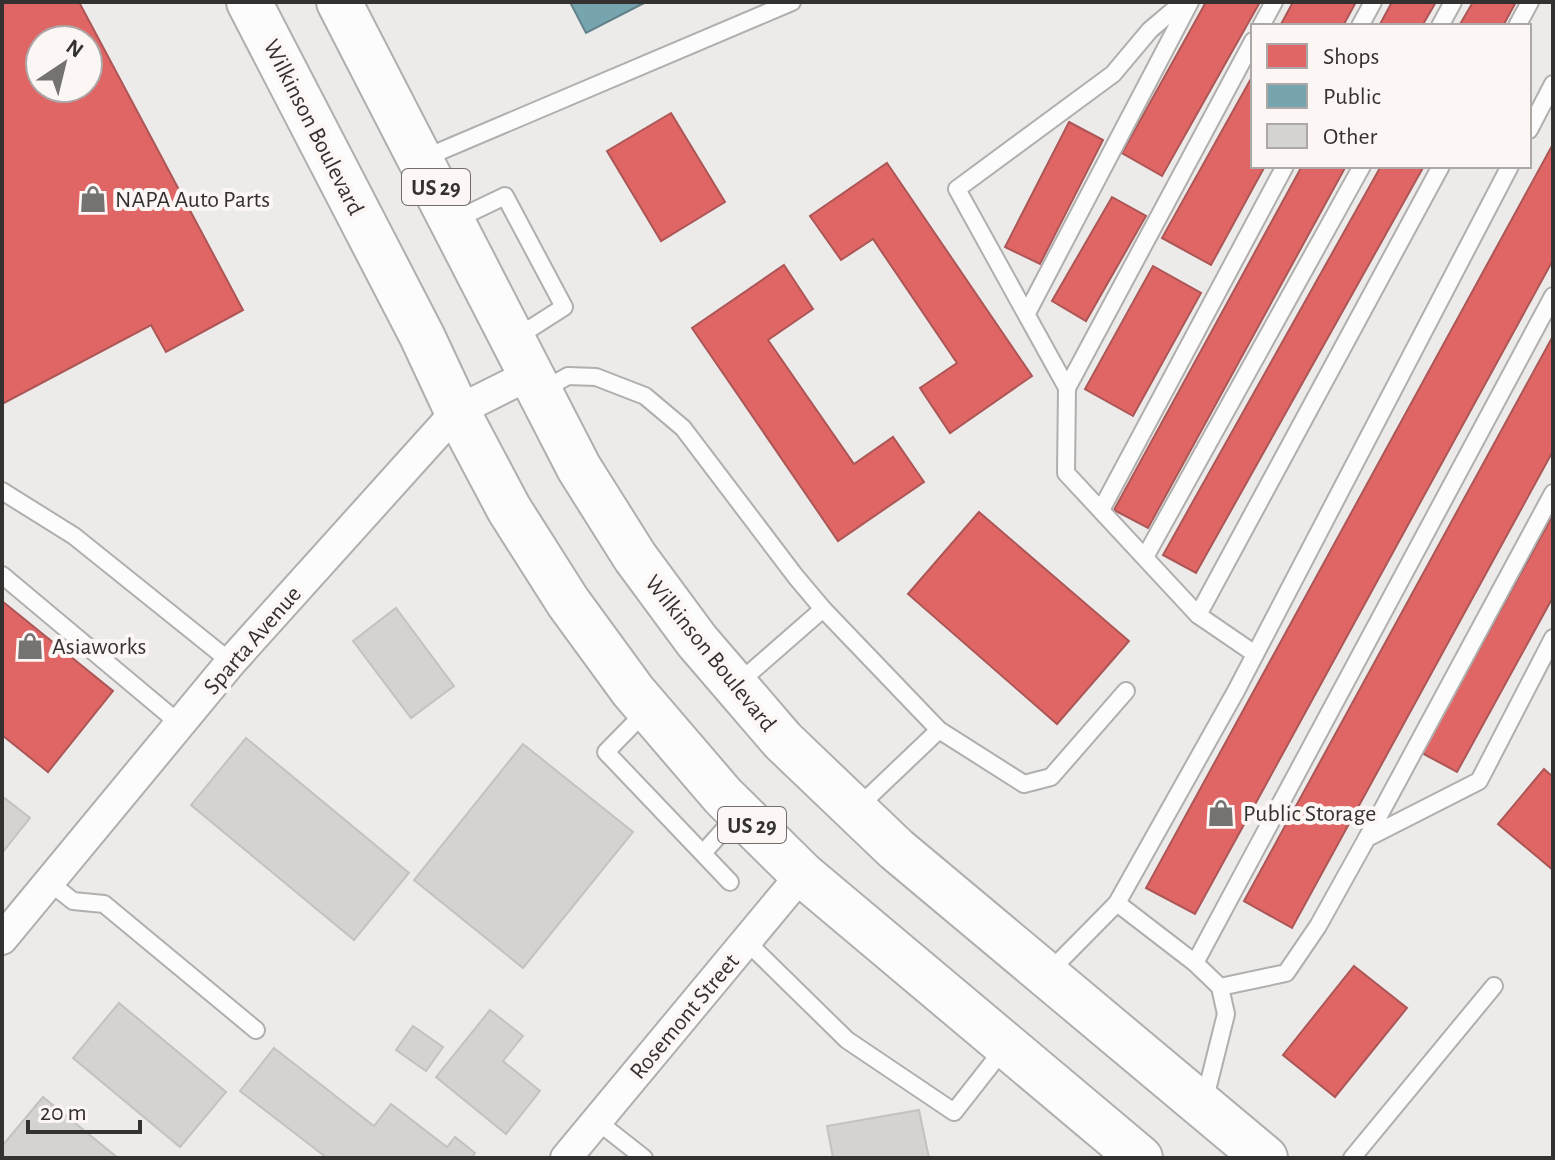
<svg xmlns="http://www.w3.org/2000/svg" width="1555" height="1160" font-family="'Alegreya Sans',sans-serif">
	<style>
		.shops { fill: #e06666; stroke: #ac5656; stroke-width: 2; fill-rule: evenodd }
		.public { fill: #76a5af; stroke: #628289; stroke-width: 2 }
		.building { fill: #d5d3d2; stroke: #c4c2c1; stroke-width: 2 }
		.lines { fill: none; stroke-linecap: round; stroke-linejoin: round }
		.lane-casing { stroke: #b0afae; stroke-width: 20 }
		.street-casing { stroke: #b0afae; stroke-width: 34 }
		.primary-casing { stroke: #b0afae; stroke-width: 48 }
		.lane { stroke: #fcfcfc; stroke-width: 16 }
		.street { stroke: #fcfcfc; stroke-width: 30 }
		.primary { stroke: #fcfcfc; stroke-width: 44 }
		.labels { text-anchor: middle; stroke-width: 8; stroke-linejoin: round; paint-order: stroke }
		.shield { fill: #fcf7f5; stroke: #706d6c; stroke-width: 2 }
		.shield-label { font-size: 22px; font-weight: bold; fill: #343231 }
		.street-label { font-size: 24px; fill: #343231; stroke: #fcf7f5 }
		.poi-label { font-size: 24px; fill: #343231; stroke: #fcf7f5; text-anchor: start }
	</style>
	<rect width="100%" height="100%" fill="#edebe9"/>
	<g class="shops">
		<path d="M2 2H79L243 310 166 352 151 325 2 404ZM40 40H88V88H40Z"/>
		<polygon points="1206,2 1260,2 1162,176 1122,153"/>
		<polygon points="1293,2 1356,2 1343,26 1280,26"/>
		<polygon points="1392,2 1436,2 1422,26 1379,26"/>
		<polygon points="1473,2 1516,2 1503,26 1459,26"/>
		<polygon points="1253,75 1253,166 1265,166 1211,265 1162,238"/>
		<polygon points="671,113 725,202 661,241 607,151"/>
		<polygon points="1069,122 1103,140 1040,264 1005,247"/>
		<polygon points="1553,144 1553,260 1195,914 1146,888"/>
		<polygon points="887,163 1032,376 950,433 920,388 957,363 873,239 841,260 810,216"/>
		<polygon points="1302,166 1346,166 1148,528 1114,510"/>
		<polygon points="1381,166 1424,166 1196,573 1163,555"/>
		<polygon points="1112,197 1146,216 1086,321 1052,301"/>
		<polygon points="784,265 813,309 768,340 854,464 893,437 924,482 838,541 692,328"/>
		<polygon points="1153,266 1201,293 1133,416 1085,389"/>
		<polygon points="1553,336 1553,451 1292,928 1244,901"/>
		<polygon points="979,512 1129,641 1057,724 908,594"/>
		<polygon points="1553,515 1553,597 1457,772 1422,753"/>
		<polygon points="2,601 113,691 48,772 2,735"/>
		<polygon points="1544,769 1553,777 1553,870 1498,824"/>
		<polygon points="1354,966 1407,1008 1335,1097 1283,1055"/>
	</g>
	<polygon class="public" points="570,2 646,2 586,33"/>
	<g class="building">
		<polygon points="396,608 454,686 411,718 353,641"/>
		<polygon points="246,738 409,873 354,940 191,805"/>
		<polygon points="523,744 633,832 523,968 414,880"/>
		<polygon points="2,796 30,818 2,853"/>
		<polygon points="119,1003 226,1092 180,1147 73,1058"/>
		<polygon points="490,1010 523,1036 503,1061 540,1091 506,1134 436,1077"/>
		<polygon points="413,1026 443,1047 426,1071 396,1050"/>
		<polygon points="274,1048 374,1126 391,1104 447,1147 455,1137 475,1153 472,1158 327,1158 240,1091"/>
		<polygon points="43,1097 118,1158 2,1157 2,1146"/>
		<polygon points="919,1110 929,1158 833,1158 827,1126"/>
	</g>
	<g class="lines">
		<g class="lane-casing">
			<g id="lane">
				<polyline points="1183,2 1150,30 1113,74 957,189 1067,388 1066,473 1198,615 1255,654"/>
				<polyline points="1261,26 1274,2"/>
				<polyline points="1360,26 1373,2"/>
				<polyline points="1440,26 1453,2"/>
				<polyline points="1517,26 1530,2"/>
				<polyline points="1529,130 1553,84"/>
				<polyline points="422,159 792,2"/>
				<polyline points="455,220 505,196 564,307 514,339"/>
				<polyline points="1027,313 1190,2"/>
				<polyline points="1067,388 1253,41"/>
				<polyline points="541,391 568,376 596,377 645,396 683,428 796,577 823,609 736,685"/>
				<polyline points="2,491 74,536 231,662"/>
				<polyline points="1101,510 1285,166"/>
				<polyline points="1145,557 1362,166"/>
				<polyline points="2,575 180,724"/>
				<polyline points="823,609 939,730 1024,784 1051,777 1126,691"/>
				<polyline points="1198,615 1441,166"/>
				<polyline points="647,710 606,752 730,882"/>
				<polyline points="856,809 939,730"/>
				<polyline points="1367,838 1553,493"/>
				<polyline points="703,853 738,814"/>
				<polyline points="49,882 73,901 104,904 256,1030"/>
				<polyline points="1117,903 1195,963 1220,987 1226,1014 1204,1102"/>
				<polyline points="746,941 847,1040 954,1112 1005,1047"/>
				<polyline points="1195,963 1553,296"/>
				<polyline points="1047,974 1117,903 1236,691 1510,166"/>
				<polyline points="1220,987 1286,973 1318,926 1367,838 1479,781 1553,638"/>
				<polyline points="597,1121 644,1158"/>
				<polyline points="1352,1158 1494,986"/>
			</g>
		</g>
		<g class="street-casing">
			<g id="street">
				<polyline points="2,939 231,662 457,411 531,374"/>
				<polyline points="566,1158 802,874"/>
			</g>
		</g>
		<g class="primary-casing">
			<g id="primary">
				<polyline points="249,2 422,336 457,411 509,509 568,602 633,691 723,796 802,874 1140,1158"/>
				<polyline points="339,2 579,468 635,557 697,641 783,741 896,849 1265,1158"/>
			</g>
		</g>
		<use href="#lane" class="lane"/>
		<use href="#street" class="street"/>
		<use href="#primary" class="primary"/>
	</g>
	<defs>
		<g id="shop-bare" transform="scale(2.16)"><path d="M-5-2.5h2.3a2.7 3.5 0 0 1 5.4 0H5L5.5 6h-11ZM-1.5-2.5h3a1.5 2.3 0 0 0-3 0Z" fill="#757371" stroke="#fcf7f5" stroke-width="2.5" paint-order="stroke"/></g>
	</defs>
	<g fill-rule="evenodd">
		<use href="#shop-bare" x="93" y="199"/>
		<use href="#shop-bare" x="30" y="646"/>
		<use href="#shop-bare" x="1221" y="813"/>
	</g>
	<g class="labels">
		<g class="shield">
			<rect x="402" y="169" width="68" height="36" rx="6"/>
			<rect x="718" y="807" width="68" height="36" rx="6"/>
		</g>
		<g class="shield-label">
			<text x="436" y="195">US 29</text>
			<text x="752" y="833">US 29</text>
		</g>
		<g class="street-label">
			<text transform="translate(314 127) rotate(63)" y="8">Wilkinson Boulevard</text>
			<text transform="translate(252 640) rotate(-49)" y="8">Sparta Avenue</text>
			<text transform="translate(711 653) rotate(51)" y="8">Wilkinson Boulevard</text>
			<text transform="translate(684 1016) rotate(-50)" y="8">Rosemont Street</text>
		</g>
		<g class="poi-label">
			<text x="115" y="207">NAPA Auto Parts</text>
			<text x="52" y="654">Asiaworks</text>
			<text x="1243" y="821">Public Storage</text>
		</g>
	</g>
	<rect width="1555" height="1160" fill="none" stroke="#343231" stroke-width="8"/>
	<rect x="1251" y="24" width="280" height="144" fill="#fcf7f5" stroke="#aca8a7" stroke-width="2"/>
	<rect x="1267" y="44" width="40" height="24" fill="#e06666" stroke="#aca8a7" stroke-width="2"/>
	<text x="1323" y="64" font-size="24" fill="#343231">Shops</text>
	<rect x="1267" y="84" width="40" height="24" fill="#76a5af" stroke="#aca8a7" stroke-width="2"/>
	<text x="1323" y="104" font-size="24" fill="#343231">Public</text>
	<rect x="1267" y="124" width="40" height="24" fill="#d5d3d2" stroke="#aca8a7" stroke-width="2"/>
	<text x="1323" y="144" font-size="24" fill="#343231">Other</text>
	<g transform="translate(64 64) rotate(35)"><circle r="38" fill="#fcf7f5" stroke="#aca8a7" stroke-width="2"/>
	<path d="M0-6L14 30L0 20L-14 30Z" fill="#757371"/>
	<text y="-12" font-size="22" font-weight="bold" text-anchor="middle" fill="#343231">N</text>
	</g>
	<path d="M28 1120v12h112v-12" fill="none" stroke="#343231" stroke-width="4"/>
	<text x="40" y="1120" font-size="24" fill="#343231" stroke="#fcf7f5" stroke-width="6" paint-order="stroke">20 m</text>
</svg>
